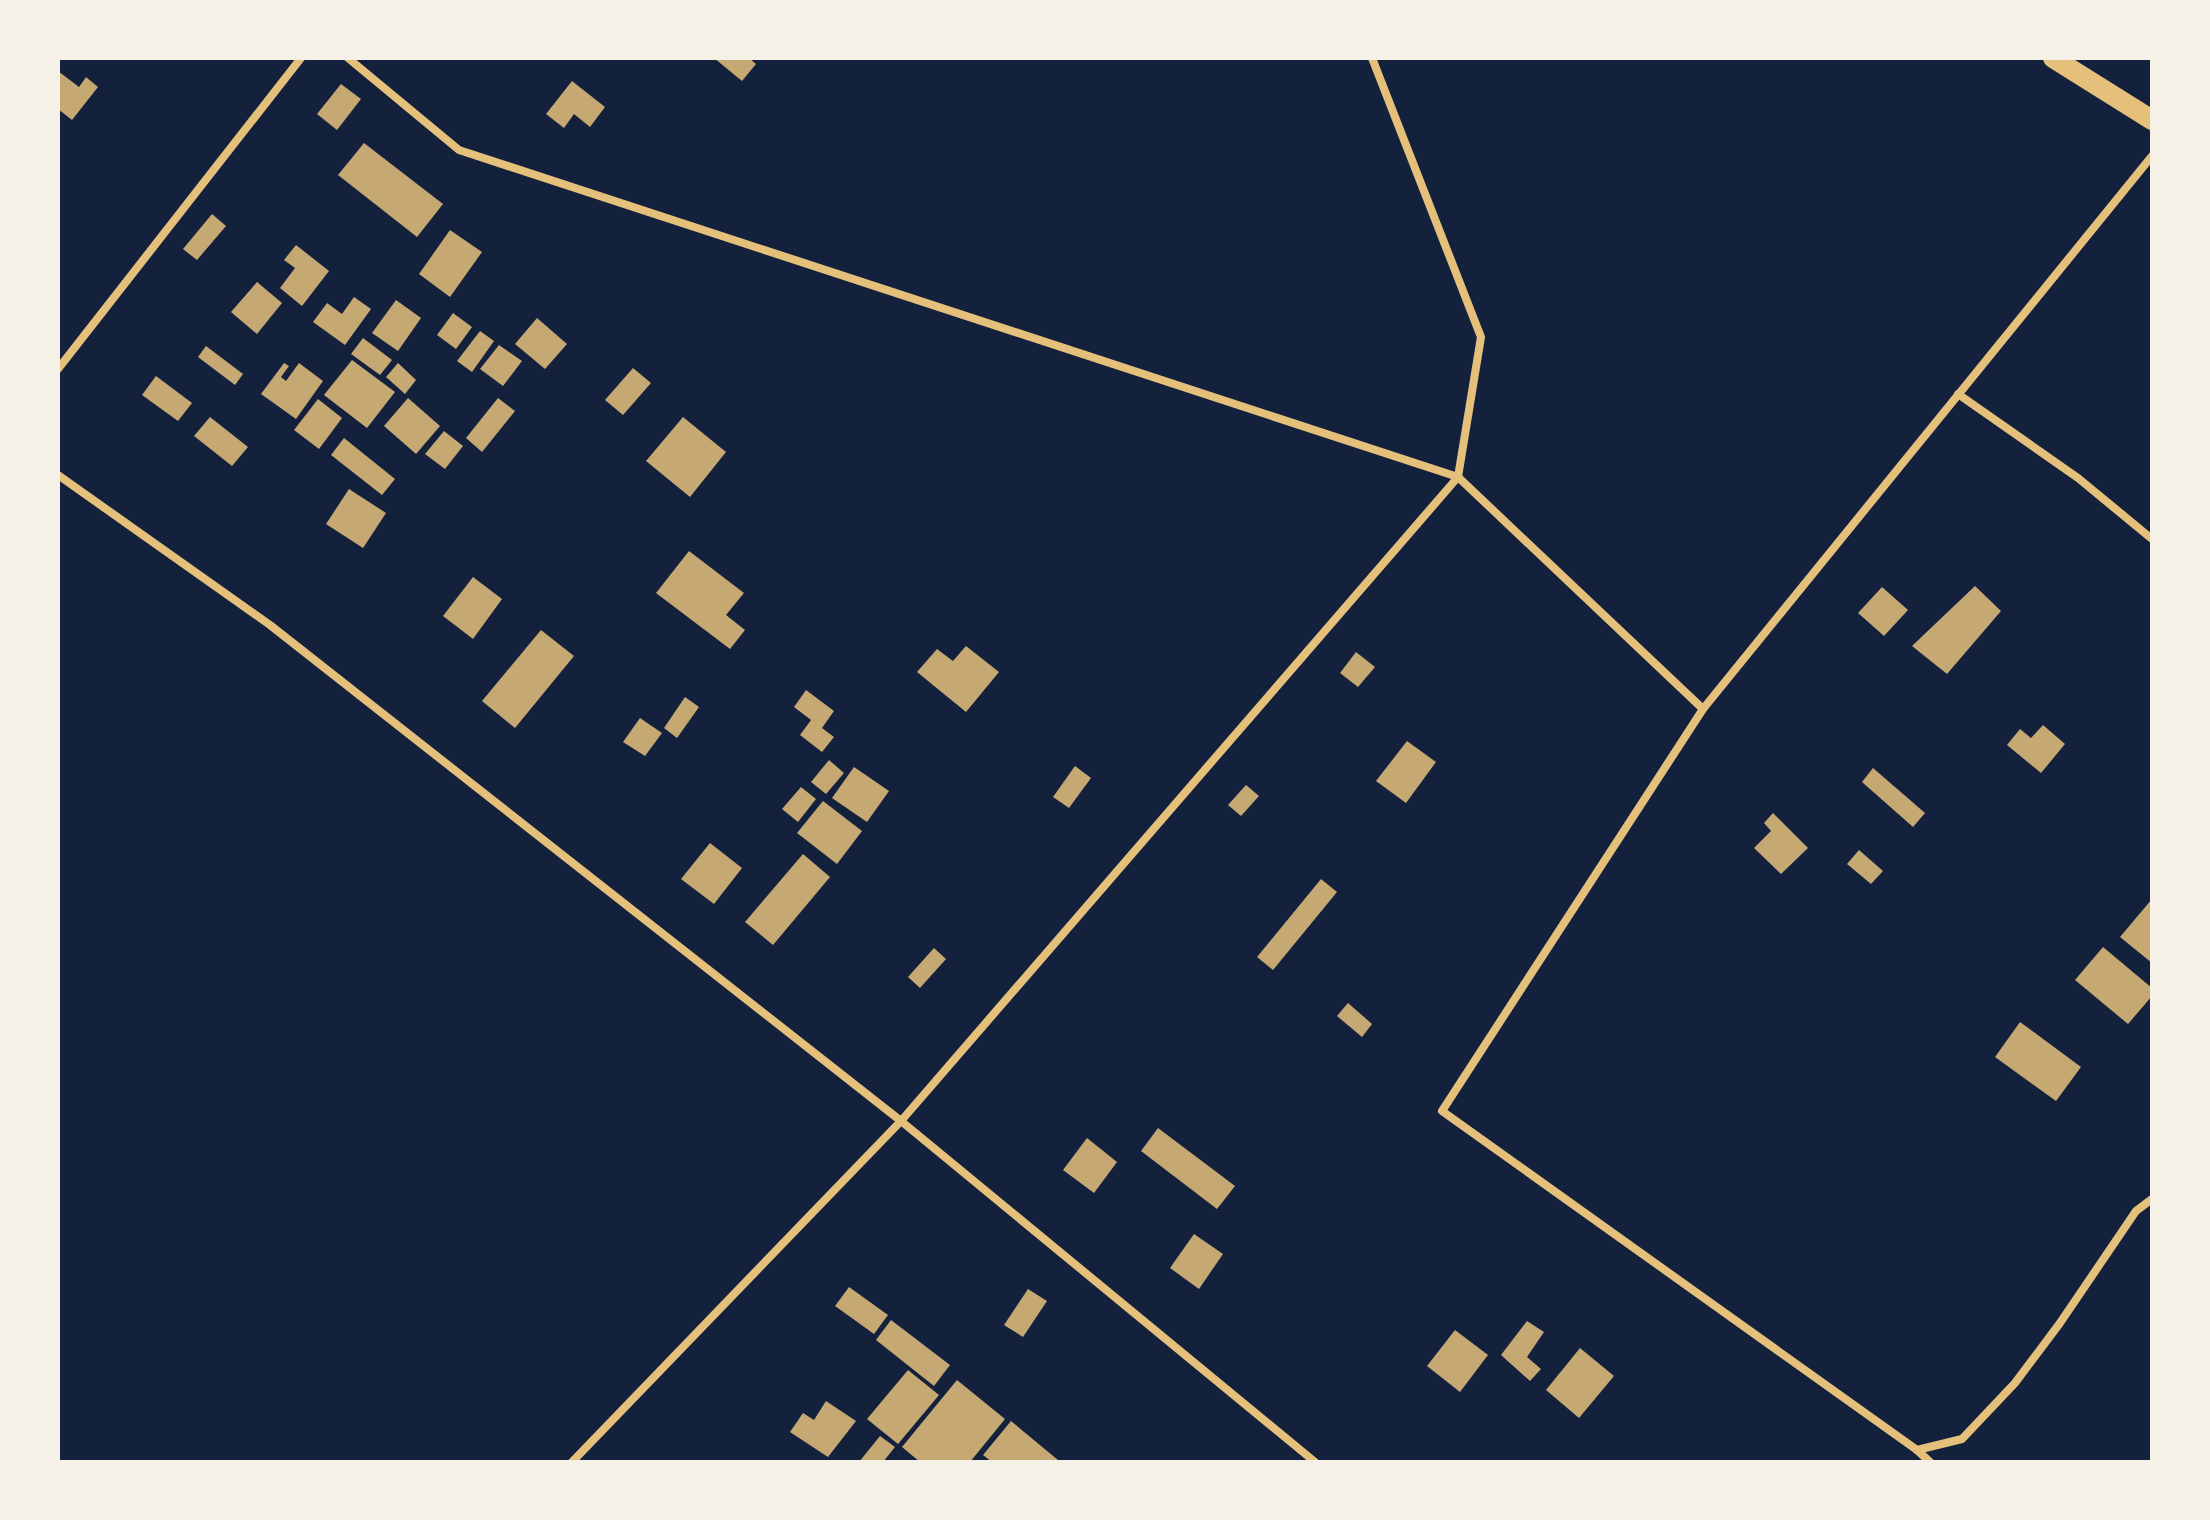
<svg xmlns="http://www.w3.org/2000/svg" width="2210" height="1520" font-family="Rubik,sans-serif">
	<style>
		.building { fill: #c6a872 }
		.lines { fill: none; stroke-linecap: round; stroke-linejoin: round }
		.minor { stroke: #e5c07b; stroke-width: 8 }
		.primary { stroke: #e5c07b; stroke-width: 20 }
	</style>
	<rect width="100%" height="100%" fill="#14213d"/>
	<g class="building">
		<polygon points="714,58 749,58 756,64 742,81"/>
		<polygon points="58,71 79,87 86,77 98,87 72,120 58,109"/>
		<polygon points="572,81 605,107 590,127 574,114 564,128 546,114"/>
		<polygon points="341,84 361,99 337,130 317,114"/>
		<polygon points="364,143 443,204 417,237 338,175"/>
		<polygon points="212,214 226,226 197,260 183,249"/>
		<polygon points="450,230 482,252 450,297 419,274"/>
		<polygon points="296,245 329,271 302,306 280,288 295,268 284,260"/>
		<polygon points="257,282 282,303 257,334 231,312"/>
		<polygon points="354,297 371,309 345,345 313,322 327,303 342,314"/>
		<polygon points="396,300 421,318 398,351 372,333"/>
		<polygon points="453,313 472,327 456,349 437,335"/>
		<polygon points="537,318 567,344 545,369 515,344"/>
		<polygon points="480,331 494,341 472,372 457,361"/>
		<polygon points="363,338 392,360 380,375 351,354"/>
		<polygon points="499,345 522,361 503,386 480,369"/>
		<polygon points="206,346 243,374 235,385 198,357"/>
		<polygon points="352,360 395,392 367,428 324,395"/>
		<polygon points="284,363 289,366 281,377 286,381 299,363 323,381 296,419 261,394"/>
		<polygon points="398,363 416,380 405,394 386,377"/>
		<polygon points="633,368 651,383 623,415 605,400"/>
		<polygon points="156,376 192,403 178,421 142,395"/>
		<polygon points="408,398 440,426 416,454 384,426"/>
		<polygon points="498,398 515,411 482,452 466,438"/>
		<polygon points="318,399 342,418 319,449 294,430"/>
		<polygon points="210,417 248,447 232,466 194,436"/>
		<polygon points="683,417 726,452 690,497 646,461"/>
		<polygon points="444,431 463,446 445,469 425,454"/>
		<polygon points="344,438 395,479 382,495 331,455"/>
		<polygon points="349,489 386,513 363,548 326,524"/>
		<polygon points="689,551 744,593 726,615 745,630 730,649 656,593"/>
		<polygon points="473,577 502,599 473,639 443,616"/>
		<polygon points="1975,586 2001,611 1947,674 1912,646"/>
		<polygon points="1882,587 1908,610 1884,636 1858,613"/>
		<polygon points="541,630 574,656 515,728 482,701"/>
		<polygon points="966,646 999,672 966,712 917,672 937,649 953,661"/>
		<polygon points="1356,652 1375,667 1358,687 1340,673"/>
		<polygon points="806,690 834,711 822,728 834,737 822,752 800,735 811,720 794,707"/>
		<polygon points="685,697 699,707 677,738 664,728"/>
		<polygon points="640,718 662,733 645,756 623,742"/>
		<polygon points="2043,725 2065,744 2041,773 2007,745 2020,729 2031,738"/>
		<polygon points="1407,741 1436,762 1406,803 1376,781"/>
		<polygon points="829,760 844,773 826,794 811,782"/>
		<polygon points="1075,766 1091,778 1069,808 1053,797"/>
		<polygon points="854,767 889,791 867,822 832,798"/>
		<polygon points="1873,768 1925,813 1913,827 1862,782"/>
		<polygon points="1246,785 1259,796 1241,816 1228,805"/>
		<polygon points="801,787 816,799 798,822 782,809"/>
		<polygon points="823,801 862,831 837,864 797,833"/>
		<polygon points="1773,813 1808,848 1781,874 1754,848 1771,831 1764,823"/>
		<polygon points="710,843 742,868 714,904 681,879"/>
		<polygon points="1859,850 1883,871 1871,884 1847,864"/>
		<polygon points="803,854 830,877 773,945 745,922"/>
		<polygon points="1321,879 1337,892 1273,970 1257,957"/>
		<polygon points="2152,899 2152,963 2120,937"/>
		<polygon points="2103,947 2152,988 2152,996 2128,1024 2075,980"/>
		<polygon points="934,948 946,959 920,988 908,977"/>
		<polygon points="1348,1003 1372,1024 1362,1037 1337,1016"/>
		<polygon points="2020,1022 2081,1067 2056,1101 1995,1057"/>
		<polygon points="1158,1128 1235,1186 1217,1209 1141,1151"/>
		<polygon points="1087,1138 1117,1162 1094,1193 1063,1170"/>
		<polygon points="1194,1234 1223,1254 1199,1289 1170,1268"/>
		<polygon points="849,1287 888,1315 874,1334 835,1306"/>
		<polygon points="1028,1289 1047,1301 1023,1337 1004,1325"/>
		<polygon points="891,1320 950,1365 934,1386 876,1340"/>
		<polygon points="1527,1321 1544,1332 1527,1357 1541,1369 1530,1381 1501,1355"/>
		<polygon points="1455,1330 1488,1355 1460,1392 1427,1366"/>
		<polygon points="1580,1348 1614,1376 1579,1418 1546,1390"/>
		<polygon points="908,1370 939,1395 898,1444 867,1419"/>
		<polygon points="957,1380 1005,1419 970,1462 920,1462 902,1447"/>
		<polygon points="826,1401 856,1421 828,1457 790,1432 803,1413 814,1420"/>
		<polygon points="1011,1421 1058,1460 1057,1462 992,1462 983,1455"/>
		<polygon points="880,1436 895,1447 883,1462 859,1462"/>
	</g>
	<g class="lines">
		<g class="minor">
			<polyline points="348,58 459,150 1458,477 1703,709"/>
			<polyline points="58,369 301,58"/>
			<polyline points="1958,394 2078,478 2152,539"/>
			<polyline points="58,475 270,625 901,1121 1315,1462"/>
			<polyline points="1917,1450 1962,1439 2015,1383 2060,1323 2136,1211 2152,1199"/>
			<polyline points="572,1462 901,1121 1458,477 1481,337 1372,58"/>
			<polyline points="1930,1462 1917,1450 1442,1111 1703,709 2152,156"/>
		</g>
		<polyline class="primary" points="2053,58 2152,120"/>
	</g>
	<rect width="2210" height="1520" fill="none" stroke="#f6f1e7" stroke-width="120"/>
</svg>
